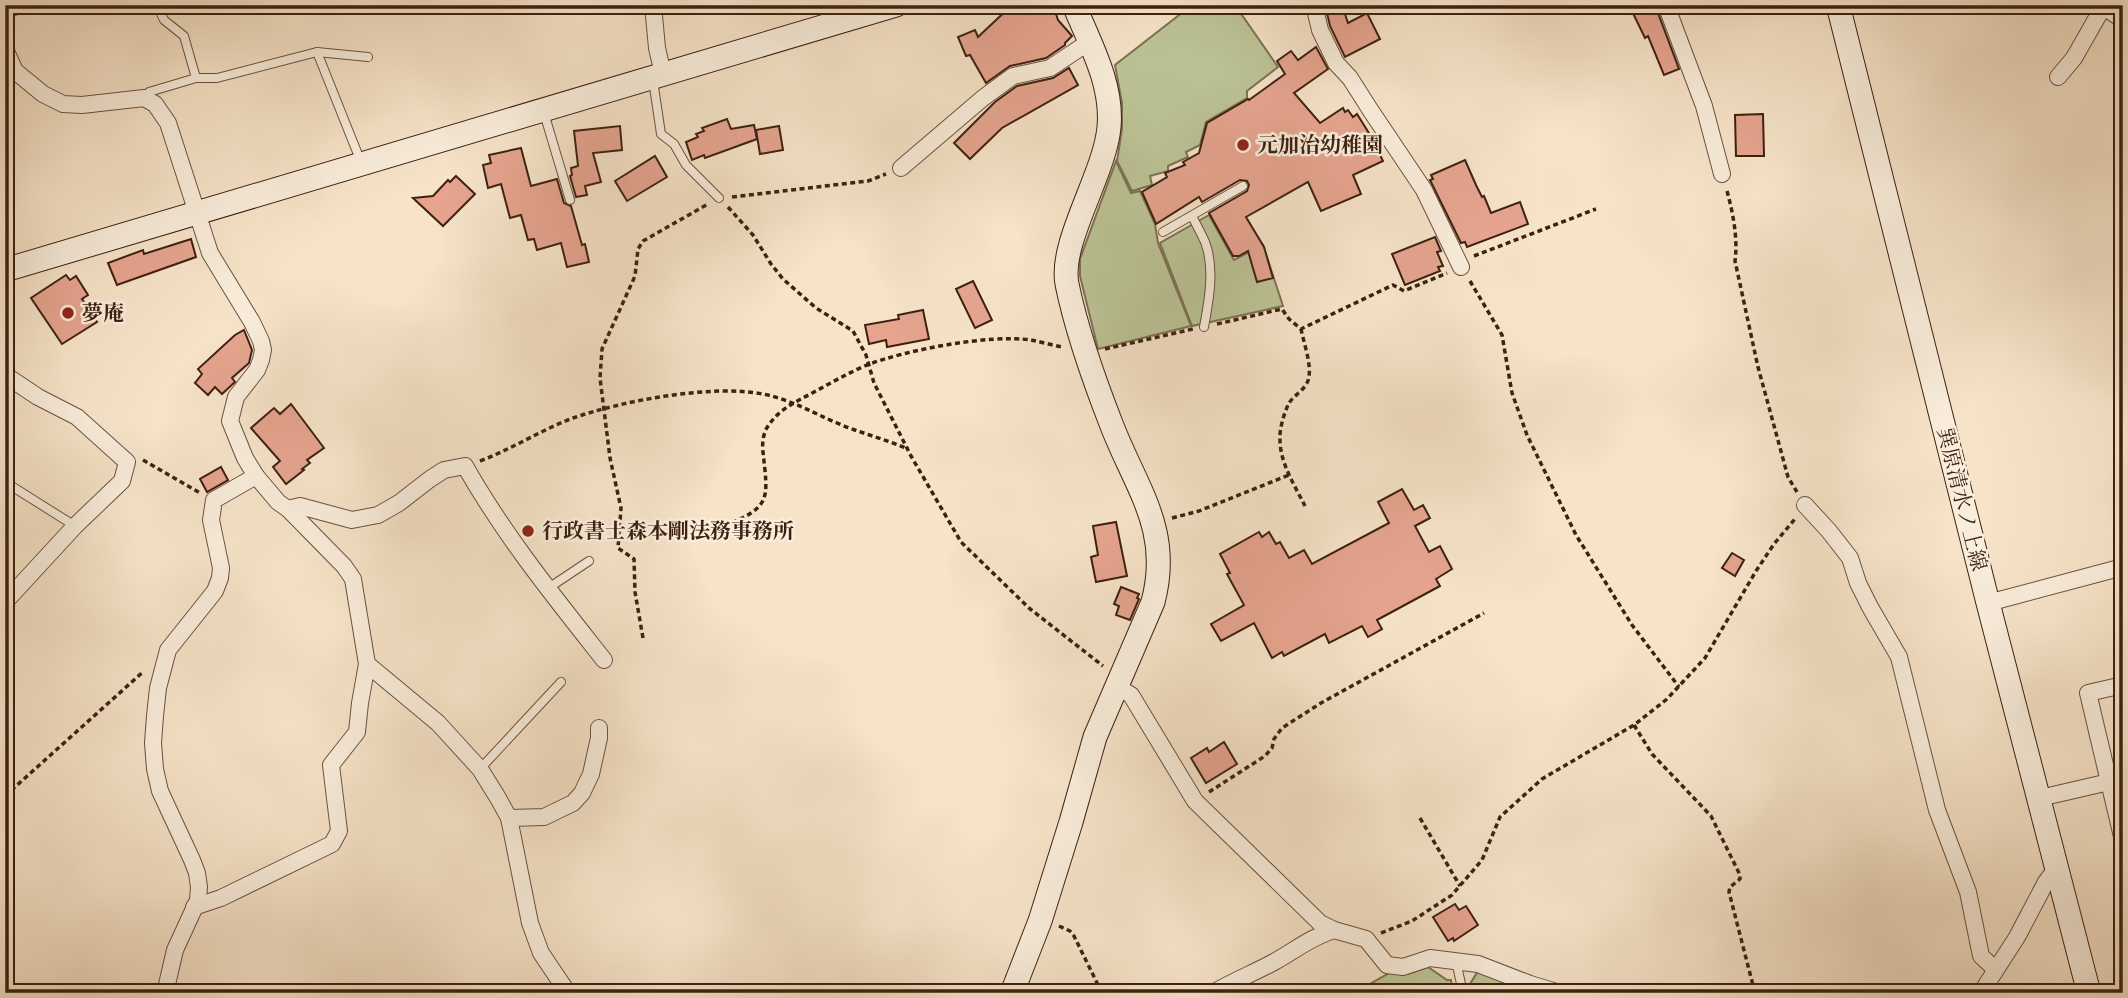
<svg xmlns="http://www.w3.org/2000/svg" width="2128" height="998" font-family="'Libre Bodoni','Noto Serif JP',serif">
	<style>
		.green { fill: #bcc496; stroke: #7c7254; stroke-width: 2 }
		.building { fill: #e6a48f; stroke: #3d2012; stroke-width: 2 }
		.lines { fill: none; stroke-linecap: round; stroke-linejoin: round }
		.lane-casing { stroke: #6b5140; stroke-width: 10 }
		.street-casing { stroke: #6b5140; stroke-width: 18 }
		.secondary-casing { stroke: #3d2012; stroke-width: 25 }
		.path { stroke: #3d2012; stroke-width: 3.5; stroke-dasharray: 5 3.5; stroke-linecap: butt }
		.lane { stroke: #f9eddb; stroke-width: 8 }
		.street { stroke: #f9eddb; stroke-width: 16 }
		.secondary { stroke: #f9eddb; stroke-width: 23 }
		.poi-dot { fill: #8f2418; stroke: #f9eddb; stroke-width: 2.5 }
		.labels { text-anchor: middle; stroke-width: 5; stroke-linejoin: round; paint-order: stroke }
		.poi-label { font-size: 21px; font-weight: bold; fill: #3d2012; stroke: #f9eddb; text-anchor: start }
		.street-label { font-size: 21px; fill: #3d2012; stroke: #f9eddb }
	</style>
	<rect width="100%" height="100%" fill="#f6e3c8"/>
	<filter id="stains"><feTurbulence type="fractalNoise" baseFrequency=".00286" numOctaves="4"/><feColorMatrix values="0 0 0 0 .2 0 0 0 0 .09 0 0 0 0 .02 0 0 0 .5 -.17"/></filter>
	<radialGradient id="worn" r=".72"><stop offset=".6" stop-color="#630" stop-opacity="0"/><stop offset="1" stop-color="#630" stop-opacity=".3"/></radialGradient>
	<g class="green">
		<polygon points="1192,5 1235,5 1278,67 1247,91 1247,98 1206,122 1200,145 1186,152 1188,157 1168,166 1168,171 1150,176 1152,185 1132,191 1117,161 1122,129 1122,103 1115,65"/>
		<polygon points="1116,161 1131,193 1140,191 1155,224 1158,243 1191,326 1098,349 1080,276 1080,259"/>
		<polygon points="1209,215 1234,260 1263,245 1283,306 1192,326 1160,243"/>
		<polygon points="1428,967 1447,980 1451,980 1453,993 1354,993 1391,972 1408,974"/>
		<polygon points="1478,971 1536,993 1472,993 1470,984"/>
	</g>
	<g class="building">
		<polygon points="1012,5 1053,5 1058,20 1072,36 1065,43 1065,45 1046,58 1010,66 986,83 970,55 966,56 958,37 975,30 978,37"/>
		<polygon points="1325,5 1342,5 1348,23 1367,13 1380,39 1345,57 1330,26"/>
		<polygon points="1629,5 1655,5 1679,69 1664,75 1648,36 1645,38"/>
		<polygon points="1316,47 1328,69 1294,93 1320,123 1343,108 1345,112 1348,110 1353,117 1357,114 1382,154 1380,155 1383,161 1353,175 1361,194 1321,211 1308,182 1246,217 1264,247 1273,278 1257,282 1248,251 1239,256 1233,256 1209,213 1247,191 1249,185 1247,181 1240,180 1202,202 1199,197 1156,224 1142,192 1167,177 1165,173 1185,165 1183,162 1199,153 1207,123 1248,99 1249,100 1285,74 1277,61 1291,51 1298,60"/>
		<polygon points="1069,68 1078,85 1002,128 970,159 954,143 995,102 1017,86 1053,78"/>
		<polygon points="1763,114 1764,156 1736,156 1735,115"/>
		<polygon points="727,119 731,129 754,125 757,139 705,158 704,155 692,160 686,142 698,137 696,134 704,131 702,128"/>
		<polygon points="620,126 622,150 593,153 601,182 585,186 587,195 576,197 570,176 572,175 571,168 578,166 574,131"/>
		<polygon points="779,126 783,150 760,154 756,130"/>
		<polygon points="521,148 531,186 557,179 564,203 571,206 582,245 585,244 589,262 567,267 561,243 537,250 534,239 528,240 521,215 510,218 501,184 488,188 483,165 491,163 489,155"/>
		<polygon points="655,156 667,177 627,201 615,181"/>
		<polygon points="1465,160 1476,185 1482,197 1484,196 1491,213 1520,202 1528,224 1467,247 1465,242 1461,243 1430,180 1433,179 1431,175"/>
		<polygon points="456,176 475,194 443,226 413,198 433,196 448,180 450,182"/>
		<polygon points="1435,237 1441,251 1437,252 1443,266 1438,267 1440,271 1405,285 1392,254"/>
		<polygon points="191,239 196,257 117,285 108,263 143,250 144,254"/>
		<polygon points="66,275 70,280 76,276 88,295 82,299 97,322 62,344 31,298"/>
		<polygon points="973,281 992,320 975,328 956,289"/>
		<polygon points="923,310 929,339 887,347 886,340 869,344 865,325 899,319 898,315"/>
		<polygon points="244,330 252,350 249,363 232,378 235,382 222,394 215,387 208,395 195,383 202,374 198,369 235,335"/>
		<polygon points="291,404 324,448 307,460 310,463 302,469 304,470 286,484 273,467 280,461 251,428 274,408 280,414"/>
		<polygon points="221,467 228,480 207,492 200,479"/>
		<polygon points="1402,489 1414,510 1423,505 1430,518 1415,526 1429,552 1440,546 1452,569 1436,579 1440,586 1377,620 1382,629 1368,637 1362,626 1329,643 1325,634 1284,656 1282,652 1272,658 1254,623 1221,641 1211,624 1244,605 1227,574 1230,573 1220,554 1259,532 1262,537 1269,532 1276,544 1280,542 1289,558 1304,550 1312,564 1389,523 1378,502"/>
		<polygon points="1116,522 1127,576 1096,582 1091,557 1098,555 1093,526"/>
		<polygon points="1732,553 1744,560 1735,576 1722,568"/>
		<polygon points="1121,587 1139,594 1137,598 1139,599 1130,620 1116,615 1119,606 1114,604"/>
		<polygon points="1224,742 1237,764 1206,783 1191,758 1207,748 1209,752"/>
		<polygon points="1455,904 1459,910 1466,906 1478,925 1454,941 1453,938 1448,941 1433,917"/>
	</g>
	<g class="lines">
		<g class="lane-casing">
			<g id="lane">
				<polyline points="157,5 164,20 184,36 196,78"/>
				<polyline points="317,52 361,162"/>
				<polyline points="653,80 661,134 674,144 686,165 719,198"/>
				<polyline points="144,98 149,92 196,78 217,78 317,52 368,57"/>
				<polyline points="544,113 570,200"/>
				<path d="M1192 216C1196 224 1201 233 1205 242 1215 268 1209 300 1204 327"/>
				<polyline points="1163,232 1243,186"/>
				<polyline points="5,482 75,526"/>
				<polyline points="547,589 589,561"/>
				<polyline points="480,769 561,682"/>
				<polyline points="1456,961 1463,993"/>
			</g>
		</g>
		<g class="street-casing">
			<g id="street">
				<polyline points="653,5 657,48 663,74"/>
				<polyline points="1314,5 1320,30 1336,63 1350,78 1371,111 1424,190 1461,267"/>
				<polyline points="1666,5 1704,106 1722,174"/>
				<polyline points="2101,5 2123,20"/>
				<polyline points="5,10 20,5"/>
				<polyline points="5,49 15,71 43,94 63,104 82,105 144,98 155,104 168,123 210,253 252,322 261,341 263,350 261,360 257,370 236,397 230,421 245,458 256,476 278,502 288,509 344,566 353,579 367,664 438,723 480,769 498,798 509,818 530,923 541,953 568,993"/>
				<polyline points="2058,77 2074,58 2103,7"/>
				<polyline points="901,168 983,98 1013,76 1050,68 1089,42"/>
				<polyline points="5,375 38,397 77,417 127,462 122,481 75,526 5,602"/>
				<polyline points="1805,505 1829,531 1850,558 1858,583 1870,607 1899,657 1937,810 1968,892 1981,956 1995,969"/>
				<path d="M288 509 300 506 352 520 378 515 399 503 430 479 444 470 465 466C504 535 555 598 604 660"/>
				<polyline points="1988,603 2123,567"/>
				<polyline points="2123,685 2088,693 2123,841"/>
				<polyline points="1116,686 1131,695 1195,801 1320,923 1334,930 1366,939 1387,965 1403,967 1430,958 1478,964 1530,984 1560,993"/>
				<polyline points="2040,798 2109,782"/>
				<polyline points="509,818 544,817 573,803 582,793 591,774 599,738 599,728"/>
				<polyline points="194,907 221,898 332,844 339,831 331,765 357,732 360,703 367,664"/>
				<polyline points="165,993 175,950 198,900 199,887 197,873 192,860 160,791 155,769 153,743 155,716 158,688 168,650 215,591 220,578 221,568 211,520 214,500 256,476"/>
				<path d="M1213 993C1233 981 1254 973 1274 962 1294 951 1311 937 1334 930"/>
				<polyline points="1981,993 2017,937 2046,882 2058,866"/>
			</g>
		</g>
		<g class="secondary-casing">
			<g id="secondary">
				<polyline points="1838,5 1988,603 2089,993"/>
				<polyline points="5,270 896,5"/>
				<path d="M1012 993 1040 921 1071 822 1095 737 1153 602C1172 530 1137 490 1112 426 1094 380 1077 333 1067 284 1059 242 1105 174 1109 127 1113 84 1090 44 1074 5"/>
			</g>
		</g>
		<g class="path">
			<path d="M1727 191C1733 213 1738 238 1735 261L1758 367 1788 477 1797 492"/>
			<polyline points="732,197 868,181 886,174"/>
			<polyline points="728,207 753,235 771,264 783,279 816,308 853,331 866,355 874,383 911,456 961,542 1029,608 1103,666"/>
			<polyline points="1474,256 1596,209"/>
			<polyline points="1470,281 1502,335 1512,393 1527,435 1576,535 1632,625 1679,687"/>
			<polyline points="1217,324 1282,309 1289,319 1301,329 1393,285 1404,291 1447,273"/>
			<path d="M1301 329C1304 344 1311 362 1309 377 1307 389 1295 394 1289 403 1284 413 1279 430 1280 440 1280 463 1295 486 1305 506"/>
			<polyline points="1105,349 1193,329"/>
			<polyline points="143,460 200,493"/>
			<path d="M480 461C512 449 541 430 573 418 622 401 711 384 763 394 792 400 811 412 837 423 860 433 885 439 908 449"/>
			<polyline points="1172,518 1199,511 1289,475"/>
			<path d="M724 526C772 507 768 499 763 452 762 444 763 433 768 426 780 408 796 402 814 392 831 383 848 373 867 365 906 350 989 334 1031 340 1041 342 1052 345 1062 347"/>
			<polyline points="643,638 635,592 634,559 618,548 621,508 610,458 600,378 602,349 635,276 638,249 643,241 708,204"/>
			<polyline points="1634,725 1652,754 1711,816 1740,875 1740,879 1730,887 1729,892 1755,993"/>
			<polyline points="1209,792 1265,756 1272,748 1274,739 1282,728 1321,703 1484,613"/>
			<polyline points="5,796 144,671"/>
			<polyline points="1420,818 1460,886"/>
			<polyline points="1059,926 1070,931 1074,936 1102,993"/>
			<polyline points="1381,933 1412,921 1452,895 1482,860 1500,817 1542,779 1634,725 1667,699 1705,658 1756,571 1774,544 1795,519"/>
		</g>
		<use href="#lane" class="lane"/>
		<use href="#street" class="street"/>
		<use href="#secondary" class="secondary"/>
	</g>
	<g class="poi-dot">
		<circle cx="1243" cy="145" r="7"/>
		<circle cx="68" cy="313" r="7"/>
		<circle cx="528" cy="531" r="7"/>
	</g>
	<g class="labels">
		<g class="poi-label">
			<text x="1257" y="152">元加治幼稚園</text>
			<text x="82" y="320">夢庵</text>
			<text x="542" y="538">行政書士森本剛法務事務所</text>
		</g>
		<g class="street-label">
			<text transform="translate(1962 499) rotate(76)" y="7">巽原清水ノ上線</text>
		</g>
	</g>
	<rect width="2128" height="998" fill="none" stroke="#f6e3c8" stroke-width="28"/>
	<rect x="7" y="7" width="2114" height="984" fill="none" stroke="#3d2012" stroke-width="3.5"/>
	<rect x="14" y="14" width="2100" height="970" fill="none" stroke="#3d2012" stroke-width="2"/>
	<rect width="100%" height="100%" filter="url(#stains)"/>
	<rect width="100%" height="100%" fill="url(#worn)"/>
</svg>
